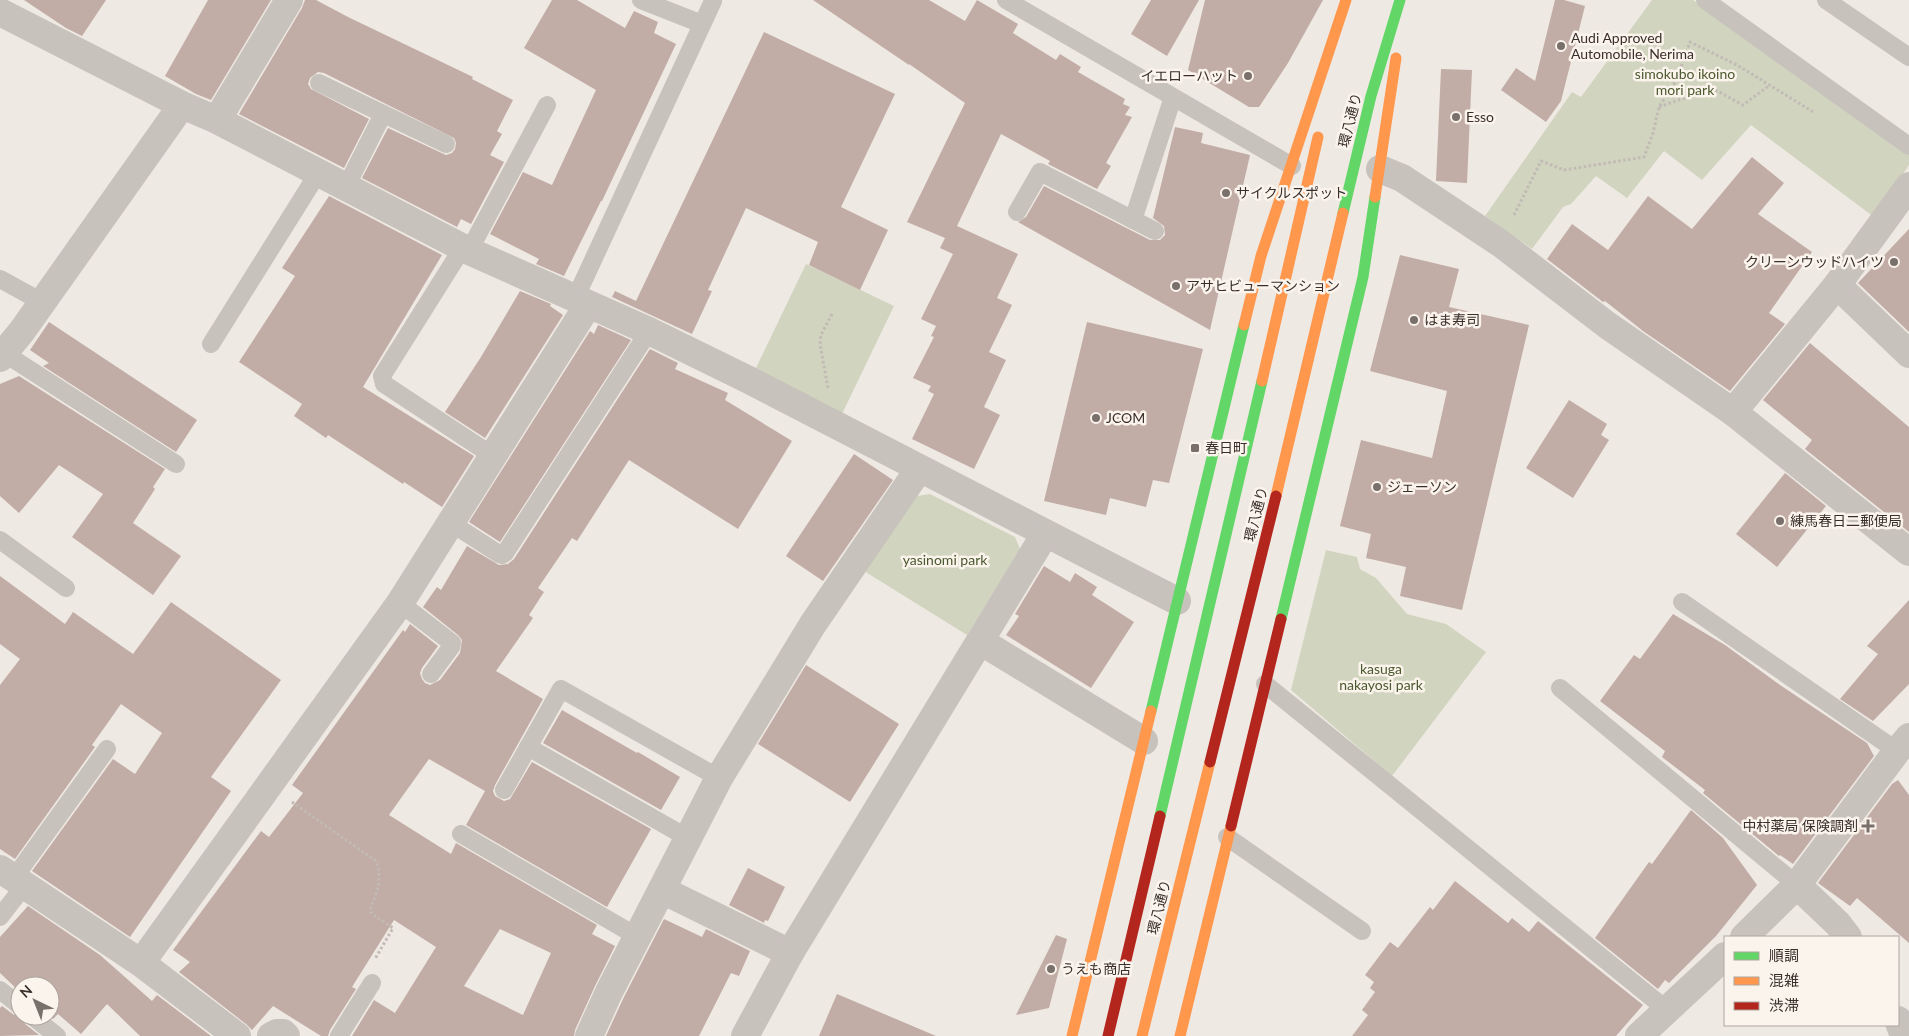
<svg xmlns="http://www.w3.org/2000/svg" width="1909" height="1036" font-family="Lato,'Noto Sans JP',sans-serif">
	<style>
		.green { fill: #d1d4be }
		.building { fill: #c2aca6; fill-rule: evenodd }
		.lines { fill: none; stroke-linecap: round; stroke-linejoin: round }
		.path { stroke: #c1bab5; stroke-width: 3; stroke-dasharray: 2.5 2.5; stroke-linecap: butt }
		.lane { stroke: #c8c2bd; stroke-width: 18 }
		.street { stroke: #c8c2bd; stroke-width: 28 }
		.fast { stroke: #63d668; stroke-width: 11 }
		.slow { stroke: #ff974d; stroke-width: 11 }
		.jam { stroke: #b3261e; stroke-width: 11 }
		.poi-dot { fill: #796f6b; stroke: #fbf4ed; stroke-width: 2 }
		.labels { text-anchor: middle; stroke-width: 5; stroke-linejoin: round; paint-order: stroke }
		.poi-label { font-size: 14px; fill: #3a2e2a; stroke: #fbf4ed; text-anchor: start }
		.park-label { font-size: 14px; fill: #4b592e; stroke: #fbf4ed }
		.street-label { font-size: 14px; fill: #3a2e2a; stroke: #fbf4ed }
	</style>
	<rect width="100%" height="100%" fill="#efe9e4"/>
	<g class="green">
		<polygon points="1652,0 1693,0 1909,153 1909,165 1874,217 1751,125 1702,180 1664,151 1627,198 1596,176 1571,204 1563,207 1532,249 1485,216 1572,92 1581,97"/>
		<polygon points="806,264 894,306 842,414 754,372"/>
		<polygon points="930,494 1015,537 1020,549 967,635 864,571 917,496"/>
		<polygon points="1326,550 1357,557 1360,569 1376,578 1407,614 1446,624 1486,652 1392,776 1291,690"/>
	</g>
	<g class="building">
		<polygon points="24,0 106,0 82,36 66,28"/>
		<polygon points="208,0 271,0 211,100 196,94 165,76"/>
		<polygon points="305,0 316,0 348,17 473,77 472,79 513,100 497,131 502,134 490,155 504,162 471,224 461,219 457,227 362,178 388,128 446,155 452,153 455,149 456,143 454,138 324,73 318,72 310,78 308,84 311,89 369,119 344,168 239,114 302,8"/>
		<polygon points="552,0 577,0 625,28 634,11 658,22 654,33 676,44 602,201 601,201 564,276 536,264 539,259 490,234 523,172 552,185 596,90 524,48"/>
		<polygon points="813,0 929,0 965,21 977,0 1018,24 1013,33 1056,60 1060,54 1081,67 1078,72 1125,99 1123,104 1130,107 1125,115 1132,117 1106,163 1111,166 1097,189 1048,164 1050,161 1001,134 957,226 1018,254 997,298 1012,305 989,352 1006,360 984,407 1000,415 974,469 912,439 934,394 928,391 931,386 913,378 934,337 931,336 936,326 921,319 953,254 940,248 945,238 907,222 965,103 909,64 909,65"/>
		<polygon points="1151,0 1199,0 1167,56 1131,34"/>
		<polygon points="1205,0 1323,0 1288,63 1259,107 1249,107 1188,70"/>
		<polygon points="1555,0 1564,0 1585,6 1561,101 1546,122 1501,90 1516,68 1535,81"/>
		<polygon points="764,32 895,94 841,207 888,230 860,290 809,265 818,242 746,208 708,290 712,291 692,334 612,297 615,291 636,301"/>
		<polygon points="1441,69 1472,70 1467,183 1436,181"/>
		<polygon points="1175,127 1203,133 1201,143 1250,155 1210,330 1018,222 1026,217 1044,186 1150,240 1160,240 1165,235 1164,226 1153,218"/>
		<polygon points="1752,157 1784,183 1758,214 1812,252 1769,313 1785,324 1730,391 1643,331 1605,301 1603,302 1547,259 1572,224 1608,250 1648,196 1692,229"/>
		<polygon points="329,196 442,255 363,387 474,456 442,507 404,482 403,484 328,435 326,438 294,416 302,404 239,362 295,276 282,268"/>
		<polygon points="1909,229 1909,332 1858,283"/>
		<polygon points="1400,255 1459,269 1449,307 1529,325 1462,610 1400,596 1406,567 1366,558 1371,534 1340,526 1361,440 1432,458 1447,391 1370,371"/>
		<polygon points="520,291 551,304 550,306 563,315 485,438 445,412 481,357"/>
		<polygon points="49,322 197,420 176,452 43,366 49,363 30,350"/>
		<polygon points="1087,322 1203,349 1169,483 1153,480 1146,507 1110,498 1106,515 1044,501"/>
		<polygon points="598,325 631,340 500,542 469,522 590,331 594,334"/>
		<polygon points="1810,343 1909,427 1909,532 1805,449 1812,440 1763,400"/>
		<path d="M650 349 678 363 675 369 728 393 725 400 792 441 738 529 629 460 577 541 572 538 538 588 544 592 529 615 533 618 496 671 543 699 495 785 493 791 495 796 504 801 510 799 532 762 651 829 607 907 466 825 485 791 429 759 389 815 451 854 456 843 597 925 592 934 615 946 595 986 575 1030 574 1036H352L374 1000 395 1013 436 947 394 920 352 987 356 989 330 1030 328 1036H321L273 1006 252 1030 246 1024 179 972 190 962 173 950 261 831 269 837 303 793 292 785 403 630 405 632 410 624 438 646 422 668 420 673 422 679 425 683 430 685 440 680 460 653 462 640 458 635 423 607 437 587 441 590 467 546 499 565 508 564 514 559ZM500 929 551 953 523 1015 464 986Z"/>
		<polygon points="19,376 165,469 153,487 155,489 133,523 181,556 153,595 72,537 103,494 59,465 19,513 0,496 0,384"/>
		<polygon points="1569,400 1607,424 1601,435 1609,440 1573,498 1526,468"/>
		<polygon points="854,454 893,480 823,581 786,556"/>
		<polygon points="1785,473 1826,506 1777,567 1736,534"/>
		<polygon points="1044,566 1070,582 1075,573 1097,587 1092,595 1134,622 1091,688 1006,635 1019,616 1015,614"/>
		<polygon points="0,576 65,624 73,612 133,654 171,602 281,680 211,777 231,791 130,937 32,871 113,759 135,774 162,733 121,704 92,745 95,747 15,859 0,849 0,685 20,659 0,644"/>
		<polygon points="1909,600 1909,684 1873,721 1840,699 1878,654 1867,646"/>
		<polygon points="1673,614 1725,645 1780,685 1867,743 1874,756 1793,864 1780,855 1779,856 1703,793 1705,790 1662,757 1665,751 1600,701 1634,655 1640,659"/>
		<polygon points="806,665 899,724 850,802 758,744"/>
		<polygon points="562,710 637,753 638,752 680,777 661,810 543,743"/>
		<polygon points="1898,780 1909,795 1909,943 1857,898 1850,906 1818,883 1892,784"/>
		<polygon points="1691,810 1723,838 1757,885 1716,936 1669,983 1665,980 1658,989 1595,938 1649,862 1652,864"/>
		<polygon points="748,868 785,887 768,921 765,920 764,923 729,905"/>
		<polygon points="1455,881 1508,923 1512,918 1529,932 1538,921 1643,1005 1616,1036 1352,1036 1368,1015 1362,1010 1375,992 1370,988 1374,982 1365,975 1390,942 1398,948 1430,907 1433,910"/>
		<polygon points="28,906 100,955 152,1001 157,995 211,1036 140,1036 107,1004 81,1034 58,1014 53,1019 49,1016 50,986 20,986 20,992 0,973 0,937"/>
		<polygon points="664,919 702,937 706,929 750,951 739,976 731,973 699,1036 606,1036 623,999"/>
		<polygon points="1056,935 1067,939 1049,1008 1016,1015"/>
		<polygon points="837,994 936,1036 819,1036"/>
		<polygon points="2,1006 14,1015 22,1016 25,1024 39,1035 0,1036 0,1008"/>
	</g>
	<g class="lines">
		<g class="path">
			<polyline points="1659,107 1712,88 1743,105 1770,85"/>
			<polyline points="1514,215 1541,161 1564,170 1644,157 1653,133 1659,107 1676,81 1690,42 1737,65 1815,113"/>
			<polyline points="828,388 820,344 821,335 833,312"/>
			<path d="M292 802 376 861C383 882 377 890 370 910L372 914 393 928 375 959"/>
		</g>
		<g class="lane">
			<polyline points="641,0 702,24"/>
			<polyline points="1006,0 1292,166"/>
			<polyline points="1705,0 1909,146"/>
			<polyline points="1826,0 1909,57"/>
			<polyline points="319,83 446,144"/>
			<polyline points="346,187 383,114"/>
			<polyline points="1017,212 1040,172 1155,231"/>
			<polyline points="1133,220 1173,97"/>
			<polyline points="463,247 382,376 384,384 493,456"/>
			<polyline points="469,251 547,105"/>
			<polyline points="0,279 42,302"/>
			<polyline points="575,299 713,1"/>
			<polyline points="211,344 318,173"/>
			<polyline points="4,353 176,464"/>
			<polyline points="451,523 499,554 502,555 505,553 649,331"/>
			<polyline points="0,540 66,588"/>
			<polyline points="1682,602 1897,751"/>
			<polyline points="400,603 452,643 451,647 431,674"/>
			<polyline points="1265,684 1667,1010"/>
			<polyline points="1560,688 1797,885"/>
			<polyline points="528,747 688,838"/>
			<polyline points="504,790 561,689 719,778"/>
			<polyline points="461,834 638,937"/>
			<polyline points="1227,837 1362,931"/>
			<polyline points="14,878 107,749"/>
			<polyline points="0,917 24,886"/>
			<polyline points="0,990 20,1006"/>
			<polyline points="32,1016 57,1036"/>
			<polyline points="339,1036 372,983"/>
		</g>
		<g class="street">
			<polyline points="0,12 182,105 217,120 469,251 649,331 749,380 1177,601"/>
			<polyline points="217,120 289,0"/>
			<polyline points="1380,169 1402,178 1500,243 1607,325 1733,412 1909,552"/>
			<polyline points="1837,285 1909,354"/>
			<polyline points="0,358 22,331 182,105"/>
			<polyline points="1733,412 1837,285 1909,186"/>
			<polyline points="980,641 1144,741"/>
			<polyline points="0,869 141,963 237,1036"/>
			<polyline points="1797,885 1838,924 1848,937"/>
			<polyline points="662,890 790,953"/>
			<polyline points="1744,937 1797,885 1897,751 1909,737"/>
			<polyline points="141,963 400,603 588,305"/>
			<polyline points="1898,1020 1904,1036"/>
			<polyline points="271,1036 277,1033 283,1033 286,1036"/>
			<polyline points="589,1036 609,992 719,778 813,624 919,469"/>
			<polyline points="745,1036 790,953 1045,534"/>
			<polyline points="1639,1036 1725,956"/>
		</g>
		<g class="fast">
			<polyline points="1343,213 1371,96 1400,0"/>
			<polyline points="1281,619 1363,277 1375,197"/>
			<polyline points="1151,711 1244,325"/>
			<polyline points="1160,816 1262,381"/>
		</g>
		<g class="slow">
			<polyline points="1375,197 1396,58"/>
			<polyline points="1244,325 1261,256 1346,0"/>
			<polyline points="1262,381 1318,137"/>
			<polyline points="1276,496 1343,213"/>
			<polyline points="1072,1036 1151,711"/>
			<polyline points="1142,1036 1210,762"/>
			<polyline points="1180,1036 1231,826"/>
		</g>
		<g class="jam">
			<polyline points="1210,762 1276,496"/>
			<polyline points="1231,826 1281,619"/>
			<polyline points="1108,1036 1160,816"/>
		</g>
	</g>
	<g class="poi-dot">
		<circle cx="1561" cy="46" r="5"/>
		<circle cx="1248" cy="76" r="5"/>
		<circle cx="1456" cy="117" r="5"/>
		<circle cx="1226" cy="193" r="5"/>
		<circle cx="1894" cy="262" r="5"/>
		<circle cx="1176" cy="286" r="5"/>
		<circle cx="1414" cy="320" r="5"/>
		<circle cx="1096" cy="418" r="5"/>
		<rect x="1190" y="443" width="10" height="10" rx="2.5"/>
		<circle cx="1377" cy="487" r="5"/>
		<circle cx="1780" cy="521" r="5"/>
		<path d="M1865.5 818.5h5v5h5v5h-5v5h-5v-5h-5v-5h5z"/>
		<circle cx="1051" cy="969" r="5"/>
	</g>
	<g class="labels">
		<g class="poi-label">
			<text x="1571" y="43">Audi Approved<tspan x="1571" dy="16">Automobile, Nerima</tspan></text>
			<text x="1238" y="81" text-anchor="end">イエローハット</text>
			<text x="1466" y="122">Esso</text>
			<text x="1236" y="198">サイクルスポット</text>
			<text x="1884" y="267" text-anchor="end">クリーンウッドハイツ</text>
			<text x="1186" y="291">アサヒビューマンション</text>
			<text x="1424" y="325">はま寿司</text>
			<text x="1106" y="423">JCOM</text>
			<text x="1205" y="453">春日町</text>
			<text x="1387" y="492">ジェーソン</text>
			<text x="1790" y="526">練馬春日二郵便局</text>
			<text x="1858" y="831" text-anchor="end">中村薬局 保険調剤</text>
			<text x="1061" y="974">うえも商店</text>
		</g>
		<g class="park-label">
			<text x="1685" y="79">simokubo ikoino<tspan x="1685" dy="16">mori park</tspan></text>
			<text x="945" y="565">yasinomi park</text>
			<text x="1381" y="674">kasuga<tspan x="1381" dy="16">nakayosi park</tspan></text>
		</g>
		<g class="street-label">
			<text transform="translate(1350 120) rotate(-76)" y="5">環八通り</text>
			<text transform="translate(1256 514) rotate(-76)" y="5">環八通り</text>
			<text transform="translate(1159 907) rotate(-76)" y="5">環八通り</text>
		</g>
	</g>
	<rect x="1724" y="936" width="175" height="90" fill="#fbf4ed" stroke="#aea59f"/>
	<rect x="1734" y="952" width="25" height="8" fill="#63d668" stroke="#aea59f"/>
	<text x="1769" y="961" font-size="15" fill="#3a2e2a">順調</text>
	<rect x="1734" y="977" width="25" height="8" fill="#ff974d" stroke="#aea59f"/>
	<text x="1769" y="986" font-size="15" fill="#3a2e2a">混雑</text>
	<rect x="1734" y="1002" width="25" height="8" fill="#b3261e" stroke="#aea59f"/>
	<text x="1769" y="1011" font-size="15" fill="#3a2e2a">渋滞</text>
	<g transform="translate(35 1001) rotate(317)"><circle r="24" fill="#fbf4ed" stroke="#aea59f"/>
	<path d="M0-4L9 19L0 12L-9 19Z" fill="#796f6b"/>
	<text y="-8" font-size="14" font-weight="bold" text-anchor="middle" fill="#3a2e2a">N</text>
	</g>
</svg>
